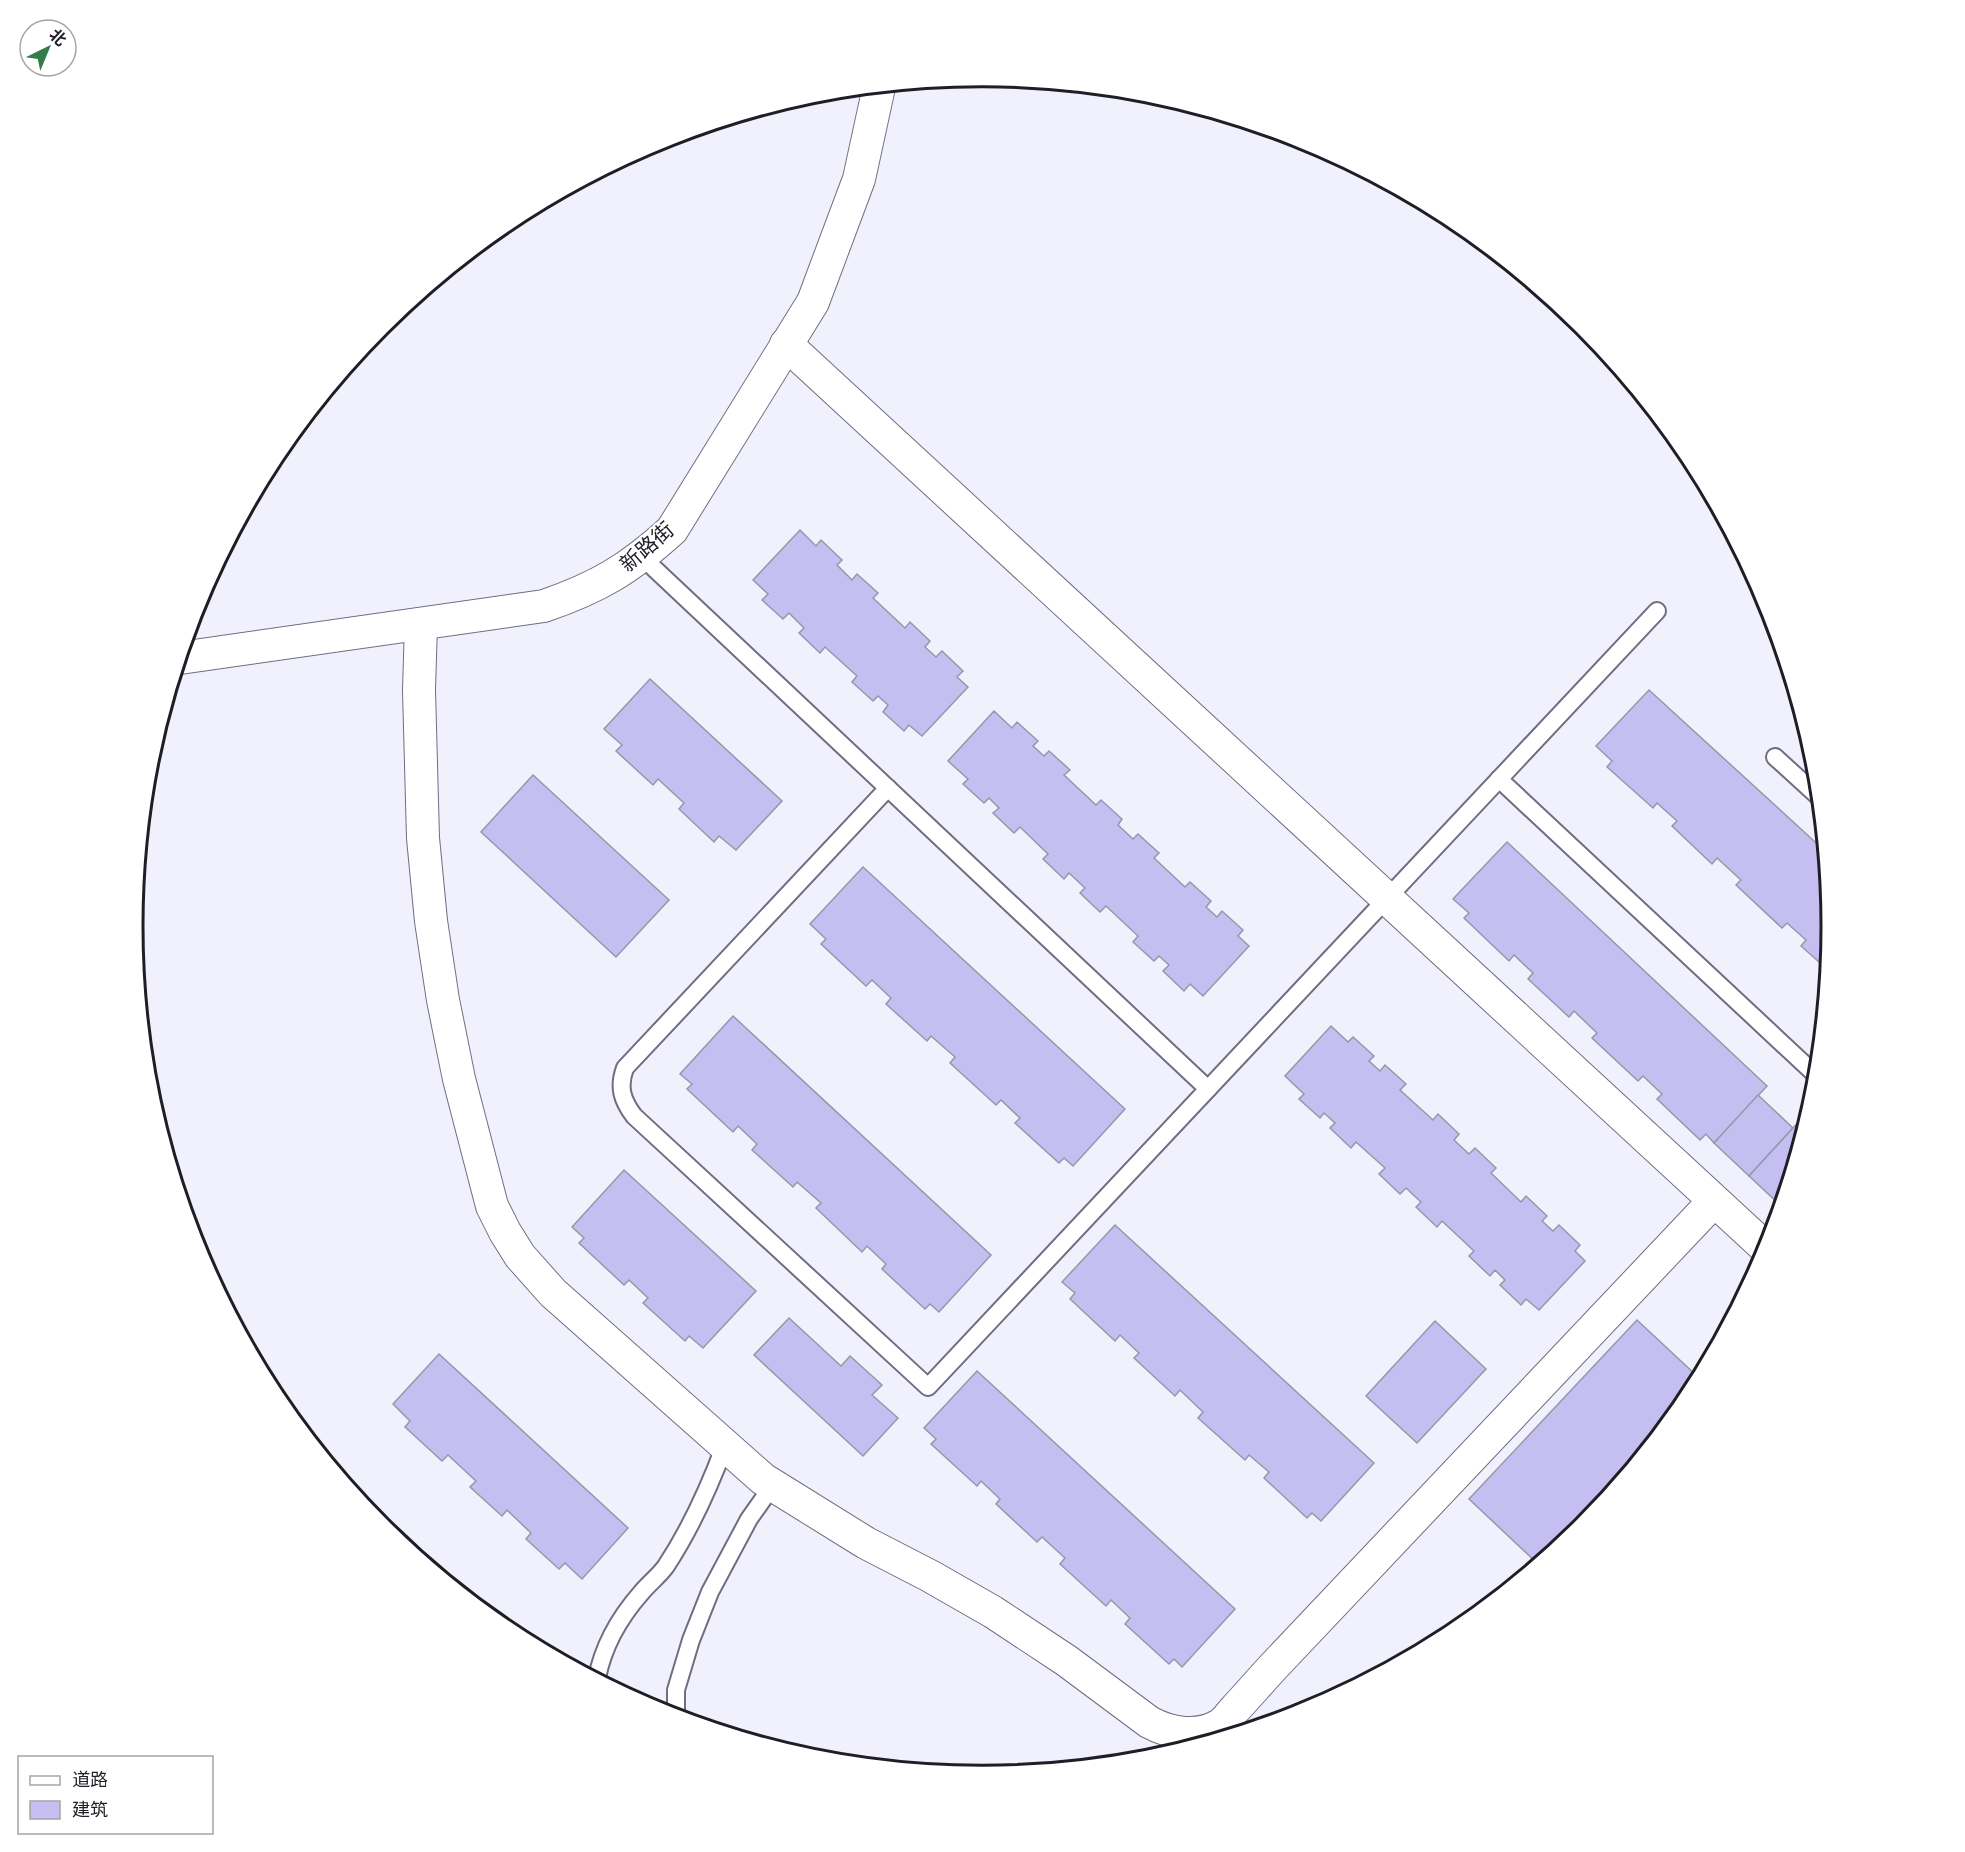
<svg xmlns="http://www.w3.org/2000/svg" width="1965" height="1852" font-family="'Alegreya Sans','Noto Sans SC',sans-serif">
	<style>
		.building { fill: #c5bef1; stroke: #9896aa; stroke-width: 1.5 }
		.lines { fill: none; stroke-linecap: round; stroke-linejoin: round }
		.service-casing { stroke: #706d80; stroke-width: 20 }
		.minor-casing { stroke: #706d80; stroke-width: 34 }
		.service { stroke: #fff; stroke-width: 16 }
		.minor { stroke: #fff; stroke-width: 32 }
		.labels { text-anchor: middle; stroke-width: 4.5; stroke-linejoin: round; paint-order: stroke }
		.street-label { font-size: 21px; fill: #1f1e26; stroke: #fff }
		.rim { fill: none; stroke: #1f1e26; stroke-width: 3 }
	</style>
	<rect width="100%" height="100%" fill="#f1f0fd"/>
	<g class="building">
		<polygon points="800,530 816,546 821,540 842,560 837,565 852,580 857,574 878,593 873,598 905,628 910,622 930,641 925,647 936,657 942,651 963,671 957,677 968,687 922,736 909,725 904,731 883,712 888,705 878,696 873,701 852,682 857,676 825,647 820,653 799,633 804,628 789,613 783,619 762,600 768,594 753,580"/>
		<polygon points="650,679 782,801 736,850 719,836 714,842 679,809 684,803 658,779 653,785 616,751 622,745 604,729"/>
		<polygon points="1649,690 1825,851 1832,926 1828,970 1801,946 1806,940 1787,923 1782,928 1736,885 1741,880 1717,858 1712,864 1672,826 1677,821 1657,803 1653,808 1607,767 1612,761 1596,746"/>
		<polygon points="994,711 1012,728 1017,722 1038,741 1033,746 1044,756 1049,751 1070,770 1064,775 1096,805 1101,800 1122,819 1118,825 1133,839 1138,834 1159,853 1154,858 1185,887 1190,882 1211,901 1206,907 1217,917 1222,911 1243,930 1238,936 1249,946 1203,996 1190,984 1184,991 1163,971 1169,965 1159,956 1154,961 1133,942 1138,936 1106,906 1100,912 1080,893 1085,888 1069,873 1064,879 1043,859 1048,854 1020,827 1014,833 993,813 999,808 989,798 984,803 963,784 968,779 948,761"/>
		<polygon points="533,775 669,900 616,957 481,832"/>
		<polygon points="1507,842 1767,1086 1714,1143 1706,1134 1700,1140 1657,1099 1662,1094 1643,1076 1638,1081 1592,1038 1597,1033 1574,1011 1569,1017 1528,979 1533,973 1514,955 1509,961 1464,918 1469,913 1453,899"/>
		<polygon points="863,867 1125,1109 1073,1166 1064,1158 1059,1163 1015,1123 1020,1118 1001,1100 996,1105 950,1063 955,1057 931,1036 927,1041 886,1004 891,998 872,980 866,986 821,944 826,939 810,924"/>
		<polygon points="733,1016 991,1255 939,1312 930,1304 925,1309 882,1269 886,1264 867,1246 862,1252 816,1208 821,1203 797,1182 793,1187 752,1150 757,1144 738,1126 733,1132 687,1089 692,1084 680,1074"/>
		<polygon points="1331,1026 1348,1042 1353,1037 1374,1056 1369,1061 1380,1071 1385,1065 1406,1084 1400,1090 1433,1120 1438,1114 1459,1134 1454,1140 1469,1154 1475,1148 1496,1168 1491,1173 1521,1202 1526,1196 1547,1216 1542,1221 1553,1231 1559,1225 1580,1245 1575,1251 1585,1261 1539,1310 1526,1299 1521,1305 1500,1285 1505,1280 1495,1270 1490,1276 1469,1256 1474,1251 1442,1221 1437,1227 1416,1207 1421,1202 1406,1188 1400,1194 1379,1174 1385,1168 1356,1142 1351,1148 1330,1128 1335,1123 1324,1113 1320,1118 1299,1099 1304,1094 1285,1076"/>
		<polygon points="1758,1095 1793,1128 1749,1176 1714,1143"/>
		<polygon points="1803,1117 1807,1121 1781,1206 1749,1176"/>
		<polygon points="624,1170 756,1291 703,1348 689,1336 685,1341 643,1303 648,1298 629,1280 624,1285 579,1243 584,1238 572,1227"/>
		<polygon points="1115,1225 1374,1463 1321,1521 1312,1513 1307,1518 1264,1478 1269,1472 1249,1455 1245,1460 1198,1418 1203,1412 1180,1390 1175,1396 1134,1358 1139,1353 1120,1335 1115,1341 1070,1299 1075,1293 1062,1282"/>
		<polygon points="789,1318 841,1366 850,1356 882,1385 872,1395 898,1418 863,1456 754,1355"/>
		<polygon points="1637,1320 1699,1378 1689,1398 1583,1527 1538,1564 1469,1499"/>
		<polygon points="1435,1321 1486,1369 1417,1443 1366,1396"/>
		<polygon points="439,1354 628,1528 582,1579 565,1563 559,1569 526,1539 531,1533 507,1510 502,1516 470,1487 476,1481 448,1455 442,1461 405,1427 410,1421 393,1404"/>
		<polygon points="977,1371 1235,1609 1182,1667 1174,1659 1169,1664 1125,1624 1130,1618 1111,1600 1106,1606 1060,1564 1065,1558 1042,1537 1037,1542 996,1504 1000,1499 981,1481 977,1486 931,1444 936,1439 924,1428"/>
	</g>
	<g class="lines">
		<g class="service-casing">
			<g id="service">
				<polyline points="642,557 1208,1089"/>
				<polyline points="1775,757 1819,797"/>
				<polyline points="1499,779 1817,1076"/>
				<path d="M888 788 625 1068C618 1087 622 1100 634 1116L928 1387 1657 611"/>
				<path d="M597 1678C603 1647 620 1617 641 1593 649 1583 659 1576 666 1566 691 1528 709 1488 725 1445"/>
				<polyline points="676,1716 676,1690 691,1640 710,1592 749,1519 773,1485"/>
			</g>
		</g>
		<g class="minor-casing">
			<g id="minor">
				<polyline points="786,344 1768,1250"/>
				<path d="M421 624 419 690 423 838 431 921 443 1000 459 1079 492 1206 505 1232 520 1256 553 1293 763 1479 866 1543 930 1576 993 1612 1067 1661 1149 1722C1171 1734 1198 1738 1220 1725 1226 1721 1231 1713 1236 1708 1249 1694 1261 1680 1274 1666L1714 1201"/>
				<path d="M180 658 544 606C599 587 629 569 672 530L813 302 859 179 879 87"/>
			</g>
		</g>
		<use href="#service" class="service"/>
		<use href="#minor" class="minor"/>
	</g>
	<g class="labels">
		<g class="street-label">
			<text transform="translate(647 547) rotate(-41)" y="7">新路街</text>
		</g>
	</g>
	<path d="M0 0H1965V1852H0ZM143 926a839 839 0 1 1 1678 0a839 839 0 1 1-1678 0Z" fill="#fff" fill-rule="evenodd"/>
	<path class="rim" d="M143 926a839 839 0 1 1 1678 0a839 839 0 1 1-1678 0Z"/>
	<rect x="18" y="1756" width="195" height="78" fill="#ffffff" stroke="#a5a5a8" stroke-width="1.5"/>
	<rect x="30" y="1776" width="30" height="9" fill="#ffffff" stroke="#a5a5a8" stroke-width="1.5"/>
	<text x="72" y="1786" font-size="18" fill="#1f1e26">道路</text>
	<rect x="30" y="1801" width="30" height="18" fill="#c5bef1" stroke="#a5a5a8" stroke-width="1.5"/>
	<text x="72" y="1816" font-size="18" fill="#1f1e26">建筑</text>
	<g transform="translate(48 48) rotate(43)"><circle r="28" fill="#ffffff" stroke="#a5a5a8" stroke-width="1.5"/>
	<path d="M0-4.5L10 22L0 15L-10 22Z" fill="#347d4a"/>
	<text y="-9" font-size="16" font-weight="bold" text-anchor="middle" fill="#1f1e26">北</text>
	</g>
</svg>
